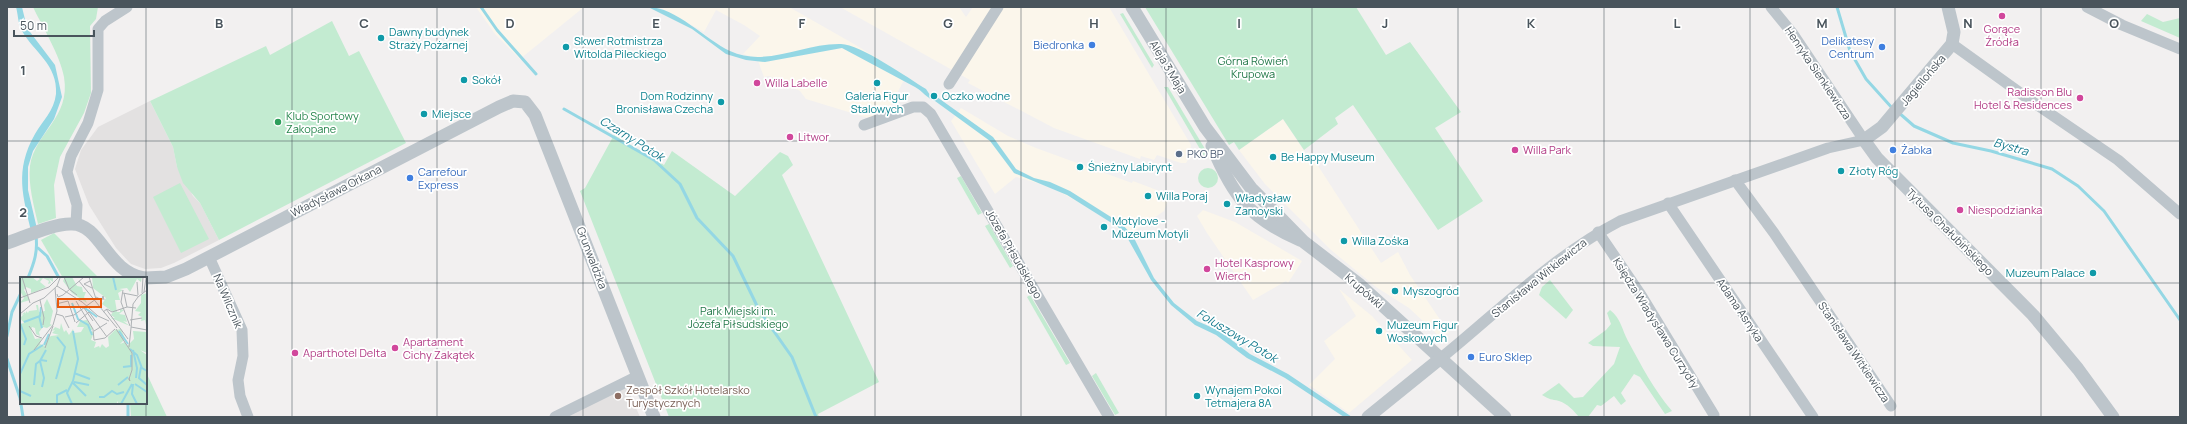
<svg xmlns="http://www.w3.org/2000/svg" width="2187" height="424" font-family="Manrope,sans-serif">
	<style>
		.commercial { fill: #fbf6eb }
		.education { fill: #e3e1e1 }
		.green { fill: #c3ebd1 }
		.water { fill: #94d7e4 }
		.lines { fill: none; stroke-linecap: round; stroke-linejoin: round }
		.stream { stroke: #94d7e4; stroke-width: 3 }
		.minor { stroke: #bdc5cb; stroke-width: 11 }
		.tertiary { stroke: #bdc5cb; stroke-width: 13 }
		.grid { fill: none; stroke: #49545c; stroke-width: 1; stroke-opacity: 0.55 }
		.hotel-dot { fill: #d1479c; stroke: #fff; stroke-width: 1.5 }
		.culture-dot { fill: #0f9aa8; stroke: #fff; stroke-width: 1.5 }
		.shop-dot { fill: #3f7fe0; stroke: #fff; stroke-width: 1.5 }
		.leisure-dot { fill: #2e9e5b; stroke: #fff; stroke-width: 1.5 }
		.service-dot { fill: #5c6f8a; stroke: #fff; stroke-width: 1.5 }
		.education-dot { fill: #8d6e63; stroke: #fff; stroke-width: 1.5 }
		.labels { text-anchor: middle; stroke-width: 3.5; stroke-linejoin: round; paint-order: stroke }
		.hotel-label { font-size: 11px; fill: #b23c85; stroke: #fff; text-anchor: start }
		.culture-label { font-size: 11px; fill: #0d838f; stroke: #fff; text-anchor: start }
		.shop-label { font-size: 11px; fill: #366cbe; stroke: #fff; text-anchor: start }
		.park-label { font-size: 11px; fill: #207747; stroke: #fff }
		.street-label { font-size: 11px; fill: #49545c; stroke: #fff }
		.leisure-label { font-size: 11px; fill: #27864d; stroke: #fff; text-anchor: start }
		.service-label { font-size: 11px; fill: #4e5e75; stroke: #fff; text-anchor: start }
		.education-label { font-size: 11px; fill: #785e54; stroke: #fff; text-anchor: start }
		.water-label { font-size: 12px; font-style: italic; fill: #197d90; stroke: #fff }
		.inset-river { fill: none; stroke: #94d7e4; stroke-width: 2 }
		.inset-road { fill: none; stroke: #aeb2b5; stroke-width: 1 }
		.view { fill: #e8590c; fill-opacity: 0.15; stroke: #e8590c; stroke-width: 2 }
		.inset-edge { fill: none; stroke: #49545c; stroke-width: 2 }
		.grid-label { font-size: 13px; text-anchor: middle; font-weight: bold; fill: #49545c; stroke: #fff; stroke-width: 3.5; stroke-linejoin: round; paint-order: stroke }
	</style>
	<rect width="100%" height="100%" fill="#f2f0f0"/>
	<g class="commercial">
		<polygon points="476,7 584,7 520,59 495,34"/>
		<polygon points="659,7 789,7 854,44 906,76 889,109 868,118 806,99 800,91 785,83 769,76 764,77 757,58 743,54 760,36 744,25 716,10 704,32"/>
		<polygon points="840,7 959,7 966,17 973,7 1109,7 1191,145 1189,158 1186,163 1181,163 1157,155 1154,160 1141,156 1140,159 1054,128 968,83 970,80"/>
		<polygon points="961,108 1008,136 1036,148 1132,183 1133,181 1170,195 1164,211 1127,236 1103,216 1051,187 1016,177 995,194 951,121"/>
		<polygon points="1283,119 1306,154 1309,152 1381,263 1398,252 1410,275 1449,333 1440,337 1409,308 1376,287 1331,250 1265,184 1239,150"/>
		<polygon points="1203,210 1235,222 1302,261 1288,283 1286,281 1253,300 1207,233 1197,216"/>
		<polygon points="1339,289 1372,316 1412,360 1349,413 1309,385 1335,359 1324,341 1356,316"/>
	</g>
	<g class="education">
		<polygon points="150,101 173,147 177,167 193,196 200,203 219,240 174,263 161,268 145,269 131,264 116,248 89,205 75,169 81,150 98,127"/>
		<polygon points="626,385 640,417 562,417"/>
	</g>
	<g class="green">
		<path d="M33 7H98L96 19 90 26 91 93 84 113 60 157 54 185 56 218 38 224C34 206 28 185 30 166 35 132 71 118 64 77 60 55 43 28 33 7Z"/>
		<polygon points="1145,7 1356,7 1386,55 1410,42 1461,112 1435,128 1483,201 1438,230 1353,105 1335,118 1338,124 1304,150 1283,119 1239,150 1234,142 1229,145"/>
		<polygon points="1123,13 1154,65 1152,68 1120,14"/>
		<polygon points="2147,14 2163,22 2180,18 2180,38 2141,21"/>
		<polygon points="332,21 349,56 359,51 406,143 219,240 200,203 183,183 177,167 173,147 150,101 266,46 270,55"/>
		<polygon points="1164,87 1168,87 1208,154 1204,156"/>
		<polygon points="614,135 664,165 672,151 735,196 780,152 788,156 793,165 782,175 879,382 818,414 819,417 669,417 580,191 585,188"/>
		<circle cx="1208" cy="178" r="10"/>
		<polygon points="961,176 982,213 978,215 957,178"/>
		<polygon points="180,183 209,239 181,253 153,197"/>
		<polygon points="989,224 1013,266 1010,268 985,226"/>
		<polygon points="54,233 99,278 63,278 41,240"/>
		<polygon points="1550,280 1573,310 1566,319 1539,295 1542,287"/>
		<polygon points="1030,295 1070,363 1066,365 1027,297"/>
		<path d="M1610 310C1621 318 1622 330 1628 341 1641 365 1654 390 1672 411L1665 414 1640 377 1634 374 1621 393 1626 401 1621 405 1614 396 1601 406 1597 405 1588 417H1579C1574 411 1568 404 1559 401 1551 399 1550 400 1542 395L1559 383 1574 398 1583 397 1614 364 1620 347 1593 346 1588 343 1606 330 1611 324 1607 313Z"/>
		<polygon points="146,372 167,417 131,417 130,403 146,403"/>
		<polygon points="1096,373 1119,413 1115,415 1092,376"/>
	</g>
	<g class="water">
		<path d="M16 7H22L27 28 55 65 62 97 54 119 33 151 28 167V190L38 233 32 235C23 196 14 171 35 134 43 120 54 111 56 94 58 65 34 52 22 31 18 24 18 14 16 7Z"/>
		<path d="M648 7C676 7 706 40 730 51 766 68 803 43 841 44 860 44 908 78 926 89L930 95 937 97 993 137 1016 169 1034 178 1050 182 1070 191 1122 224 1133 236 1154 278 1174 303 1197 321 1220 331 1250 354 1288 374 1352 417H1344L1285 378 1247 358 1216 335 1195 325 1171 305 1151 280 1128 239 1118 227 1067 195 1014 173 990 141 935 101C926 98 923 91 915 87L842 48 765 62 746 60 726 54 692 29Z"/>
	</g>
	<g class="lines">
		<g class="stream">
			<polyline points="481,7 497,30 536,74"/>
			<polyline points="1837,7 1850,51 1866,79 1893,109"/>
			<polyline points="564,109 654,160 680,184 697,218 733,256 759,310 792,357 816,417"/>
			<polyline points="1898,112 1914,126 1953,143 1991,151 2052,169 2078,186 2104,211 2180,320"/>
			<polyline points="38,248 47,256 59,278"/>
			<path d="M28 278C34 263 38 252 36 236"/>
			<polyline points="7,336 12,312 21,293"/>
			<polyline points="7,359 20,398 23,417"/>
			<polyline points="128,417 128,403"/>
		</g>
		<g class="minor">
			<polyline points="2087,7 2122,25 2180,49"/>
			<polyline points="1952,44 2030,100 2118,160 2180,214"/>
			<polyline points="949,84 998,7"/>
			<polyline points="864,125 913,107 923,107 931,114 1109,417"/>
			<polyline points="1735,180 1774,233 1891,406"/>
			<polyline points="1668,203 1813,417"/>
			<polyline points="76,224 77,205 67,172 71,156 88,123 98,90 98,29 105,21 127,7"/>
			<polyline points="1598,232 1641,295 1714,415"/>
			<polyline points="209,257 242,330 243,356 238,380 240,396 248,417"/>
			<path d="M1441 358C1499 311 1553 256 1620 221L1828 148 1864 140 1793 34 1771 7"/>
			<polyline points="555,417 638,376"/>
		</g>
		<g class="tertiary">
			<polyline points="1132,7 1205,127 1251,188 1304,242 1360,285 1505,417"/>
			<polyline points="1948,7 1954,32 1952,44 1882,127 1864,140 1877,158 2033,315 2078,369 2113,417"/>
			<path d="M1212 146C1233 196 1249 218 1300 240"/>
			<path d="M7 243C25 237 54 223 72 224 101 224 107 272 144 278"/>
			<polyline points="146,278 166,277 186,269 499,107 513,101 525,102 535,115 654,417"/>
			<polyline points="1368,417 1441,358"/>
		</g>
	</g>
	<path class="grid" d="M146 7V278M292 7V417M437 7V417M583 7V417M729 7V417M875 7V417M1021 7V417M1166 7V417M1312 7V417M1458 7V417M1604 7V417M1750 7V417M1895 7V417M2041 7V417M7 141H2180M7 283H21M146 283H2180M146 403V417"/>
	<g class="hotel-dot">
		<circle cx="2002" cy="16" r="4"/>
		<circle cx="757" cy="83" r="4"/>
		<circle cx="2080" cy="98" r="4"/>
		<circle cx="790" cy="137" r="4"/>
		<circle cx="1515" cy="150" r="4"/>
		<circle cx="1960" cy="210" r="4"/>
		<circle cx="1207" cy="269" r="4"/>
		<circle cx="395" cy="348" r="4"/>
		<circle cx="295" cy="353" r="4"/>
	</g>
	<g class="culture-dot">
		<circle cx="381" cy="38" r="4"/>
		<circle cx="566" cy="47" r="4"/>
		<circle cx="464" cy="80" r="4"/>
		<circle cx="877" cy="83" r="4"/>
		<circle cx="934" cy="96" r="4"/>
		<circle cx="721" cy="102" r="4"/>
		<circle cx="424" cy="114" r="4"/>
		<circle cx="1273" cy="157" r="4"/>
		<circle cx="1080" cy="167" r="4"/>
		<circle cx="1841" cy="171" r="4"/>
		<circle cx="1148" cy="196" r="4"/>
		<circle cx="1227" cy="204" r="4"/>
		<circle cx="1104" cy="227" r="4"/>
		<circle cx="1344" cy="241" r="4"/>
		<circle cx="2093" cy="273" r="4"/>
		<circle cx="1395" cy="291" r="4"/>
		<circle cx="1379" cy="331" r="4"/>
		<circle cx="1197" cy="396" r="4"/>
	</g>
	<g class="shop-dot">
		<circle cx="1092" cy="45" r="4"/>
		<circle cx="1882" cy="47" r="4"/>
		<circle cx="1893" cy="150" r="4"/>
		<circle cx="410" cy="178" r="4"/>
		<circle cx="1471" cy="357" r="4"/>
	</g>
	<circle class="leisure-dot" cx="278" cy="122" r="4"/>
	<circle class="service-dot" cx="1179" cy="154" r="4"/>
	<circle class="education-dot" cx="618" cy="396" r="4"/>
	<g class="labels">
		<g class="hotel-label">
			<text x="2002" y="33" text-anchor="middle">Gorące<tspan x="2002" dy="13">Źródła</tspan></text>
			<text x="765" y="87">Willa Labelle</text>
			<text x="2072" y="96" text-anchor="end">Radisson Blu<tspan x="2072" dy="13">Hotel &amp; Residences</tspan></text>
			<text x="798" y="141">Litwor</text>
			<text x="1523" y="154">Willa Park</text>
			<text x="1968" y="214">Niespodzianka</text>
			<text x="1215" y="267">Hotel Kasprowy<tspan x="1215" dy="13">Wierch</tspan></text>
			<text x="403" y="346">Apartament<tspan x="403" dy="13">Cichy Zakątek</tspan></text>
			<text x="303" y="357">Aparthotel Delta</text>
		</g>
		<g class="culture-label">
			<text x="389" y="36">Dawny budynek<tspan x="389" dy="13">Straży Pożarnej</tspan></text>
			<text x="574" y="45">Skwer Rotmistrza<tspan x="574" dy="13">Witolda Pileckiego</tspan></text>
			<text x="472" y="84">Sokół</text>
			<text x="713" y="100" text-anchor="end">Dom Rodzinny<tspan x="713" dy="13">Bronisława Czecha</tspan></text>
			<text x="877" y="100" text-anchor="middle">Galeria Figur<tspan x="877" dy="13">Stalowych</tspan></text>
			<text x="942" y="100">Oczko wodne</text>
			<text x="432" y="118">Miejsce</text>
			<text x="1281" y="161">Be Happy Museum</text>
			<text x="1088" y="171">Śnieżny Labirynt</text>
			<text x="1849" y="175">Złoty Róg</text>
			<text x="1156" y="200">Willa Poraj</text>
			<text x="1235" y="202">Władysław<tspan x="1235" dy="13">Zamoyski</tspan></text>
			<text x="1112" y="225">Motylove -<tspan x="1112" dy="13">Muzeum Motyli</tspan></text>
			<text x="1352" y="245">Willa Zośka</text>
			<text x="2085" y="277" text-anchor="end">Muzeum Palace</text>
			<text x="1403" y="295">Myszogród</text>
			<text x="1387" y="329">Muzeum Figur<tspan x="1387" dy="13">Woskowych</tspan></text>
			<text x="1205" y="394">Wynajem Pokoi<tspan x="1205" dy="13">Tetmajera 8A</tspan></text>
		</g>
		<g class="shop-label">
			<text x="1874" y="45" text-anchor="end">Delikatesy<tspan x="1874" dy="13">Centrum</tspan></text>
			<text x="1084" y="49" text-anchor="end">Biedronka</text>
			<text x="1901" y="154">Żabka</text>
			<text x="418" y="176">Carrefour<tspan x="418" dy="13">Express</tspan></text>
			<text x="1479" y="361">Euro Sklep</text>
		</g>
		<g class="park-label">
			<text x="1253" y="65">Górna Rówień<tspan x="1253" dy="13">Krupowa</tspan></text>
			<text x="738" y="315">Park Miejski im.<tspan x="738" dy="13">Józefa Piłsudskiego</tspan></text>
		</g>
		<g class="street-label">
			<text transform="translate(1168 67) rotate(59)" y="4">Aleja 3 Maja</text>
			<text transform="translate(1818 73) rotate(56)" y="4">Henryka Sienkiewicza</text>
			<text transform="translate(1923 80) rotate(-50)" y="4">Jagiellońska</text>
			<text transform="translate(336 191) rotate(-27)" y="4">Władysława Orkana</text>
			<text transform="translate(1950 232) rotate(45)" y="4">Tytusa Chałubińskiego</text>
			<text transform="translate(1014 254) rotate(60)" y="4">Józefa Piłsudskiego</text>
			<text transform="translate(592 258) rotate(69)" y="4">Grunwaldzka</text>
			<text transform="translate(1539 278) rotate(-39)" y="4">Stanisława Witkiewicza</text>
			<text transform="translate(1364 291) rotate(41)" y="4">Krupówki</text>
			<text transform="translate(228 301) rotate(67)" y="4">Na Wilcznik</text>
			<text transform="translate(1740 310) rotate(56)" y="4">Adama Asnyka</text>
			<text transform="translate(1656 323) rotate(58)" y="4">Księdza Władysława Curzydły</text>
			<text transform="translate(1854 352) rotate(56)" y="4">Stanisława Witkiewicza</text>
		</g>
		<g class="leisure-label">
			<text x="286" y="120">Klub Sportowy<tspan x="286" dy="13">Zakopane</tspan></text>
		</g>
		<g class="service-label">
			<text x="1187" y="158">PKO BP</text>
		</g>
		<g class="education-label">
			<text x="626" y="394">Zespół Szkół Hotelarsko<tspan x="626" dy="13">Turystycznych</tspan></text>
		</g>
		<g class="water-label">
			<text transform="translate(632 139) rotate(32)" y="4">Czarny Potok</text>
			<text transform="translate(2011 147) rotate(16)" y="4">Bystra</text>
			<text transform="translate(1237 336) rotate(31)" y="4">Foluszowy Potok</text>
		</g>
	</g>
	<g transform="translate(20 277)">
		<rect width="127" height="127" fill="#f2f0f0"/>
		<path d="M0 0H12L17 4 20 2 17 0H33V5L29 2 31 6 28 7 29 4 23 1 20 5 26 10 15 15 11 16V12L6 10 4 13 10 23 0 26 4 21 0 14ZM45 0H52L57 9 62 10 63 15H66L64 20 67 26 52 16 43 4ZM72 0H122L121 5 117 2 110 15 107 11 99 12 103 13 98 16 100 23H95L97 35H100V32L104 33 99 37 105 38 107 45 103 44 110 49 91 41H95L91 38 93 35 82 27 86 21 73 11ZM127 16V46L126 48 125 43 121 44 122 40 118 38 121 35 115 34 121 26V18ZM27 22 33 34 30 47 32 48 27 51 23 50 19 55 20 59 16 57 15 51 12 50 11 53 15 62 21 61 20 67 22 68 25 69V64L31 59 39 58 32 56 35 53 32 54 35 50 40 52 41 46 44 55 46 53 49 58 53 52 54 56 61 55 64 50H57L60 44 67 43 73 52 70 54 74 55 71 63 76 65 74 71 79 69 80 71 82 67 86 71 89 69 88 60 95 53 101 52 105 62 100 67 105 65 107 69 114 62 113 54 127 55V76L120 73 127 78V127H98V124L96 127H0V47L4 46 0 41 4 37 1 38 5 35 6 37V34L8 36 9 34 17 33 16 28H18L19 35 25 34 24 28Z" fill="#c3ebd1"/>
		<path class="inset-river" d="M93 0 96 13M52 26 58 42 68 48 72 58M65 31 77 40M19 39 22 51M4 45 20 39 21 30M0 46 6 62 4 68M99 54 108 67M24 68 29 57M110 72 117 78 122 91 127 94M113 73 117 91 116 101M103 90 111 89V78M121 90 119 101 127 108M54 96 70 102M0 97 9 77 23 68M36 102 45 70 37 60M54 105 69 108M53 106 66 119M113 107 112 117 117 127M115 107 127 115M14 108 16 87 21 83 27 84M98 108 108 100M22 110 24 101 20 84 26 73M0 114 11 119M79 120H84L92 114 97 117 104 115M37 127V118L47 113M52 127 47 116 53 104 58 82 53 54M101 127 112 107"/>
		<path class="inset-road" d="M2 0 10 26M44 0 49 12 57 18M59 4 97 51M70 4 64 7 72 11M117 5 118 18M37 9 62 25M103 13 101 25 110 49M124 15 126 1M103 16 118 19M104 16 107 30M122 16 123 0M37 17 38 20 43 18 64 0M76 20 82 23 83 19 84 23M0 21 29 10 38 1M20 23 24 41 23 48M56 24 73 52 74 63 85 61 95 52M61 24 78 39 89 44M36 27 48 24 55 45M64 31 73 44M86 32 108 62M69 35 87 60M83 35 87 32 92 35 107 30 116 31M0 37 13 26 24 21 37 9 40 1M36 37 43 39 49 51M45 40 54 38 76 22 69 0M110 43 122 41M56 46 69 35M9 49 16 59 22 61M111 50 127 53M111 51 113 27 118 20 127 13M96 52 112 76V93L109 102V103L110 104 109 101M74 54 87 46M109 70 111 51M25 71 33 49M14 73 33 48 37 34 35 11"/>
		<path class="view" d="M38 22H81V30H38Z"/>
		<rect width="127" height="127" class="inset-edge"/>
	</g>
	<g class="grid-label">
		<text x="219" y="28">B</text>
		<text x="364" y="28">C</text>
		<text x="510" y="28">D</text>
		<text x="656" y="28">E</text>
		<text x="802" y="28">F</text>
		<text x="948" y="28">G</text>
		<text x="1094" y="28">H</text>
		<text x="1239" y="28">I</text>
		<text x="1385" y="28">J</text>
		<text x="1531" y="28">K</text>
		<text x="1677" y="28">L</text>
		<text x="1822" y="28">M</text>
		<text x="1968" y="28">N</text>
		<text x="2114" y="28">O</text>
		<text x="23" y="75">1</text>
		<text x="23" y="217">2</text>
	</g>
	<rect width="2187" height="424" fill="none" stroke="#49545c" stroke-width="16"/>
	<path d="M14 30v6h80v-6" fill="none" stroke="#49545c" stroke-width="2"/>
	<text x="20" y="30" font-size="12" fill="#49545c" stroke="#ffffff" stroke-width="3" paint-order="stroke">50 m</text>
</svg>
